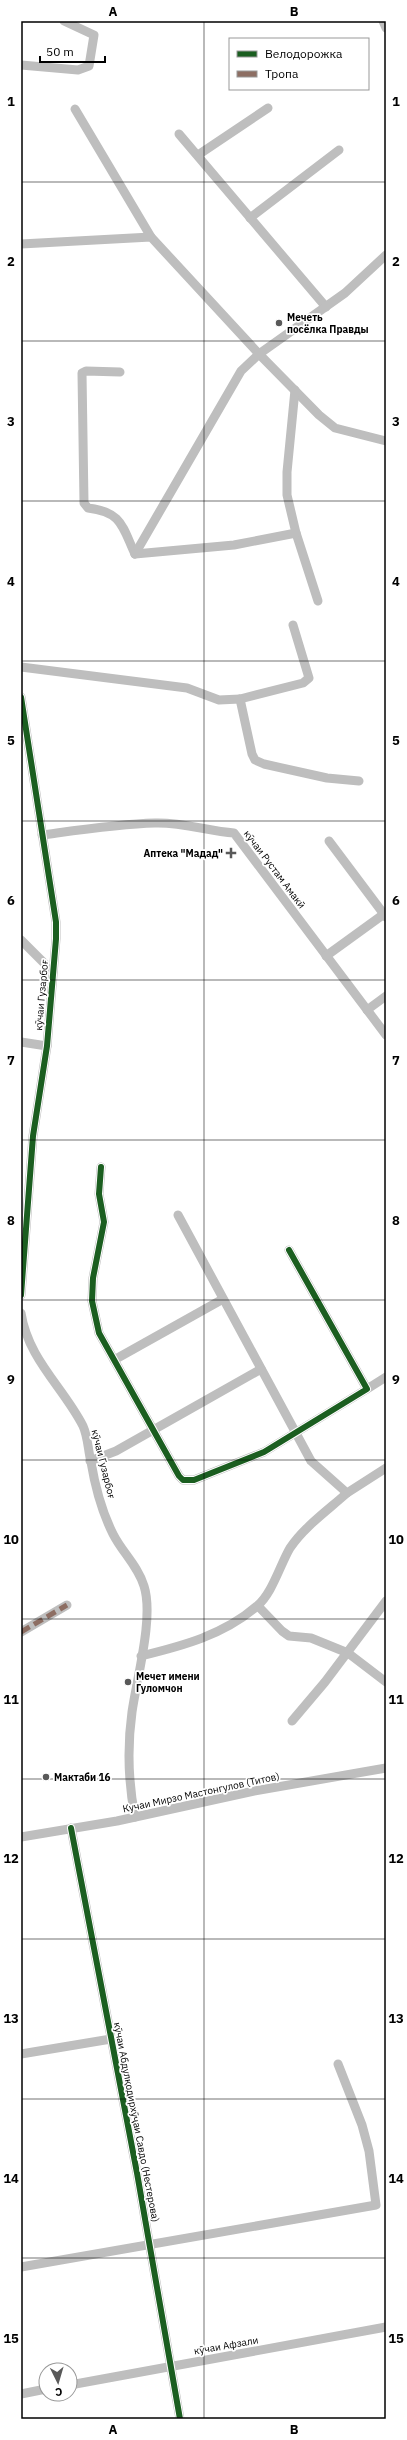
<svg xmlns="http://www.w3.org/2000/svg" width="407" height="2440" font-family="'IBM Plex Sans',sans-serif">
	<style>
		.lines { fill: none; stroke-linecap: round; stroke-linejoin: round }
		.minor { stroke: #bebebe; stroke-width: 9 }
		.quiet { stroke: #8d6e63; stroke-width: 5; stroke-dasharray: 10 5; stroke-linecap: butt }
		.cycleway-casing { stroke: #fff; stroke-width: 8 }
		.cycleway { stroke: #1b5e20; stroke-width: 6 }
		.grid { fill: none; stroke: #000; stroke-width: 1; stroke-opacity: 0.55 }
		.poi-dot { fill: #595959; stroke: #fff; stroke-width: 1.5 }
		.labels { text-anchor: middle; stroke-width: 3.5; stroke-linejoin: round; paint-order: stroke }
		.poi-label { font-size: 10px; font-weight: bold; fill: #000; stroke: #fff; text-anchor: start }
		.street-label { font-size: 10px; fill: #000; stroke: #fff }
		.neatline { fill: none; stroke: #000; stroke-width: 1.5 }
		.grid-label { font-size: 13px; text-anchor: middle; font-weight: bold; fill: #000 }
	</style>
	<rect width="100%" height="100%" fill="#fff"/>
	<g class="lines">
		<g class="minor">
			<path d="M383,21L386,28"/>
			<path d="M21,65L78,70L89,66L94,35L64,21"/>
			<path d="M75,109L151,237"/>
			<path d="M179,134L326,307"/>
			<path d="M198,155L268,108"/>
			<path d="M250,218L339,150"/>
			<path d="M21,244L151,237L259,354L319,415L335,428L386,441"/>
			<path d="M120,372L86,371L82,373L84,503L88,508C122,512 122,526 135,554"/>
			<path d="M296,533L318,601"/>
			<path d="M135,554L241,371L259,354L345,293L386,255"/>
			<path d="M135,554L234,545L296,533L287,495V472L295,390"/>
			<path d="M21,667L187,688L219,700L240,699L303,683L309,678L293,625"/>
			<path d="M21,697L56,922V939L47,1046L33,1136L21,1295"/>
			<path d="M240,699L252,754L255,760L264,764L327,778L359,781"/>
			<path d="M42,835C79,830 118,824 155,823C182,822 208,831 234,833L386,1035"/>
			<path d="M329,841L386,917"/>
			<path d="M21,940L53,972"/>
			<path d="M326,956L384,914"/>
			<path d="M367,1010L386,996"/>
			<path d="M21,1042L47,1046"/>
			<path d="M101,1167L99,1194L104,1222L93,1278L92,1301L99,1333L179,1476L183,1480H194L264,1452L367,1389L289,1250"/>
			<path d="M178,1215L311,1461L347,1493L386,1468"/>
			<path d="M21,1313C28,1359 63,1387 83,1426C88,1437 88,1450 91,1462C95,1486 102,1512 113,1534C122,1552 138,1566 144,1586C154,1617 137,1677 132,1712C127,1748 128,1781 135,1817"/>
			<path d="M114,1360L223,1299"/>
			<path d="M367,1389L386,1377"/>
			<path d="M90,1461L116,1451L261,1369"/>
			<path d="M258,1606L282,1631L289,1636L311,1638L348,1653L386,1682"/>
			<path d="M21,1632L67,1605"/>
			<path d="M141,1656C182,1646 224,1635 257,1606C272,1594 280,1565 290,1548C304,1527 328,1510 347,1493"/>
			<path d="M292,1721L325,1682L386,1601"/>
			<path d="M71,1828L137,2173L180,2419"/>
			<path d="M21,1837L117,1821L254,1791L386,1768"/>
			<path d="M21,2054L111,2039"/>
			<path d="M21,2267L376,2205L369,2151L362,2125L338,2064"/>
			<path d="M70,2385L386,2327"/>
			<path d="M21,2394L46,2389"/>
		</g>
		<path class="quiet" d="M21,1632L67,1605"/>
		<defs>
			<g id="cycleway">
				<path d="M21,697L56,922V939L47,1046L33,1136L21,1295"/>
				<path d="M101,1167L99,1194L104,1222L93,1278L92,1301L99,1333L179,1476L183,1480H194L264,1452L367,1389L289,1250"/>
				<path d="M71,1828L137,2173L180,2419"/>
			</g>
		</defs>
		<use href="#cycleway" class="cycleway-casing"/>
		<use href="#cycleway" class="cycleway"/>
	</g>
	<path class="grid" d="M204,21V2419M21,182H386M21,341H386M21,501H386M21,661H386M21,821H386M21,980H386M21,1140H386M21,1300H386M21,1460H386M21,1619H386M21,1779H386M21,1939H386M21,2099H386M21,2258H386"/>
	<g class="poi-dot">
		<circle cx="279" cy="323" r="4"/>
		<path d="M229 847h4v4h4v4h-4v4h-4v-4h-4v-4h4z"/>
		<circle cx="128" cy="1682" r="4"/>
		<circle cx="46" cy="1777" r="4"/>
	</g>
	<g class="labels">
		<g class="poi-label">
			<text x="287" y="321">Мечеть<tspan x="287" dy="12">посёлка Правды</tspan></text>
			<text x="223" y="857" text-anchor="end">Аптека "Мадад"</text>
			<text x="136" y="1680">Мечет имени<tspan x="136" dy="12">Гуломчон</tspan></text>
			<text x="54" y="1781">Мактаби 16</text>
		</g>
		<g class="street-label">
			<text transform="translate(275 869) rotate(53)" y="4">кӯчаи Рустам Амакӣ</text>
			<text transform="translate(41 995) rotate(-85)" y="4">кӯчаи Гузарбоғ</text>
			<text transform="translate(104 1464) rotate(76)" y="4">кӯчаи Гузарбоғ</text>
			<text transform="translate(201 1792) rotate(-12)" y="4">Кучаи Мирзо Мастонгулов (Титов)</text>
			<text transform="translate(137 2122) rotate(79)" y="4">кӯчаи Абдулқодирхӯҷаи Савдо (Нестерова)</text>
			<text transform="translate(226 2345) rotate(-10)" y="4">кӯчаи Афзали</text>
		</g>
	</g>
	<rect width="407" height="2440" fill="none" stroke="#ffffff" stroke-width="44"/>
	<rect x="229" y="38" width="140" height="52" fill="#ffffff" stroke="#999999"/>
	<rect x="237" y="51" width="20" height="6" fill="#1b5e20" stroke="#999999"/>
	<text x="265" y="58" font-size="12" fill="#000000">Велодорожка</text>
	<rect x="237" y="71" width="20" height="6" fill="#8d6e63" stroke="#999999"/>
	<text x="265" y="78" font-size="12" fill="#000000">Тропа</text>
	<g transform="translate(58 2382) rotate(175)"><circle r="19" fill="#ffffff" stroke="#999999"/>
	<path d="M0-3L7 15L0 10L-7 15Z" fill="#595959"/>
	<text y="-6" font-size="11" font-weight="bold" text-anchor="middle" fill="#000000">С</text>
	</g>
	<path d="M40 56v6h65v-6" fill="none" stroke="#000000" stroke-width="2"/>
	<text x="46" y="56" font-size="12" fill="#000000" stroke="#ffffff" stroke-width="3" paint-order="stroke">50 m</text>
	<rect x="22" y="22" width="363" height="2396" class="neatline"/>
	<g class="grid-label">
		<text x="113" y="16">A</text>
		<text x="294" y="16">B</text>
		<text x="11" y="106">1</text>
		<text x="396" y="106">1</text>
		<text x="11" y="266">2</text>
		<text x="396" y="266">2</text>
		<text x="11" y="426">3</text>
		<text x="396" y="426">3</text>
		<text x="11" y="586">4</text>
		<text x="396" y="586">4</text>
		<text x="11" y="745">5</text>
		<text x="396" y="745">5</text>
		<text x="11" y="905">6</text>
		<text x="396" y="905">6</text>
		<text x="11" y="1065">7</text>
		<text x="396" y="1065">7</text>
		<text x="11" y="1225">8</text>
		<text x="396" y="1225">8</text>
		<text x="11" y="1384">9</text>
		<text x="396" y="1384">9</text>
		<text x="11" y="1544">10</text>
		<text x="396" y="1544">10</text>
		<text x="11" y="1704">11</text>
		<text x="396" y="1704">11</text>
		<text x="11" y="1863">12</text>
		<text x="396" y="1863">12</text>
		<text x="11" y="2023">13</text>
		<text x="396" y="2023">13</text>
		<text x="11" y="2183">14</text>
		<text x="396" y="2183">14</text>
		<text x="11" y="2343">15</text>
		<text x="396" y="2343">15</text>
		<text x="113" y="2434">A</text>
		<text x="294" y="2434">B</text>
	</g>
</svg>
